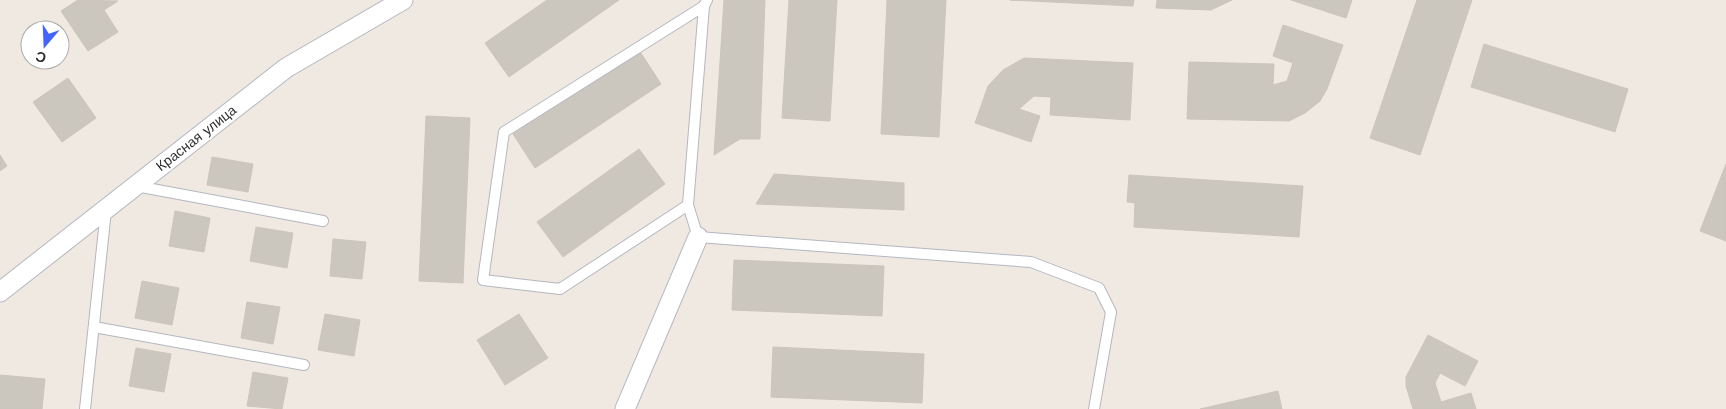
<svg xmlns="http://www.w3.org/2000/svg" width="1726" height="409" font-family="'Work Sans',sans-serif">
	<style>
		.building { fill: #cbc7bf; stroke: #cbc5ba }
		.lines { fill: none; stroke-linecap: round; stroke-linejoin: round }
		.service-casing { stroke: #b4b7c1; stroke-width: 12 }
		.minor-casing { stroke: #b4b7c1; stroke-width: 21 }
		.service { stroke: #fff; stroke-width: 10 }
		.minor { stroke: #fff; stroke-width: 19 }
		.labels { text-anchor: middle; stroke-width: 4.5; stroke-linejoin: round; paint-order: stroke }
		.street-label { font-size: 14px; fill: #2e2e2e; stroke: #fff }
	</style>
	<rect width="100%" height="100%" fill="#efe9e1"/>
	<g class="building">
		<path d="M78,0L118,1L104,10L118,32L88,51L61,11Z"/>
		<path d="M547,0H619L509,77L485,43Z"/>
		<path d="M724,0H765L760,139H740L714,155Z"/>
		<path d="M789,0H837L830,121L782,118Z"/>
		<path d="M887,0H946L939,137L881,134Z"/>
		<path d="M1010,0H1134L1133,6Z"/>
		<path d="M1157,0H1232L1211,10L1156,8Z"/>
		<path d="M1291,0H1352L1346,18Z"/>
		<path d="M1417,0H1472L1420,155L1370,138Z"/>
		<path d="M1283,25L1343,45L1327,89L1320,101L1305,113L1289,121L1187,119L1189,62L1274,64L1273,85L1287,81L1293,63L1273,56Z"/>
		<path d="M1484,44L1628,89L1615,132L1471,87Z"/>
		<path d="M639,50L661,84L535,168L513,134Z"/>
		<path d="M1024,58L1133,63L1130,120L1050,115L1051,97L1034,96L1019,109L1040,116L1031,142L975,123L988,86L1003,70Z"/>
		<path d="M68,78L96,118L62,142L33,102Z"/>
		<path d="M426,116L470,118L463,283L419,281Z"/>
		<path d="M639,149L665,184L563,257L537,222Z"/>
		<path d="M0,155L7,166L0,171Z"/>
		<path d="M212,157L253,164L248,192L207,185Z"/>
		<path d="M1726,164V241L1700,231Z"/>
		<path d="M774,174L904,183V210L756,204Z"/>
		<path d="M1129,175L1303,186L1299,237L1134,227L1135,203L1127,202Z"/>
		<path d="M175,211L210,218L204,252L169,246Z"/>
		<path d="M256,227L293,233L287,268L250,261Z"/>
		<path d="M333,239L366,242L362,279L330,276Z"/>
		<path d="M734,260L884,266L882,316L732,310Z"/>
		<path d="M142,281L179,288L172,325L135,318Z"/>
		<path d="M247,302L280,307L273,344L241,338Z"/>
		<path d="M325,314L360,320L354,356L318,350Z"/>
		<path d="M519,314L548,358L505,385L477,340Z"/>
		<path d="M1428,335L1478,361L1465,386L1440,373L1435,383L1441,402L1471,393L1476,409H1413L1406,386V377Z"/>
		<path d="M773,347L924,354L922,403L771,397Z"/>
		<path d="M136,348L171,354L164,392L129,386Z"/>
		<path d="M253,372L288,378L282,409L247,406Z"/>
		<path d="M0,375L45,379L42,409H0Z"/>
		<path d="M1278,391L1282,409H1200Z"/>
	</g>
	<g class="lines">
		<defs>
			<g id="service">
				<path d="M707,0L704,6L688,205L698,237L1031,262L1099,288L1111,312L1094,409"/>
				<path d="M136,186L323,221"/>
				<path d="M688,205L560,289L483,280L504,132L704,6"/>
				<path d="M94,327L304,365"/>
				<path d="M85,409L106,210"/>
			</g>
			<g id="minor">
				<path d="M0,292L286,68L403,0"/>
				<path d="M625,409L698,237"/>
			</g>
		</defs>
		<use href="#service" class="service-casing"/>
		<use href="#minor" class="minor-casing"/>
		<use href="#service" class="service"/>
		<use href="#minor" class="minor"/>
	</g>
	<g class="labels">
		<g class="street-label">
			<text transform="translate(196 138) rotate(-38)" y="5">Красная улица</text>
		</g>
	</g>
	<g transform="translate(45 45) rotate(199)"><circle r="24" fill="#ffffff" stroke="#ababab"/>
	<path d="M0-4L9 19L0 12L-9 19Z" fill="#4264fb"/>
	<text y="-8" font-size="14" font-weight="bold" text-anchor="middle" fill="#2e2e2e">С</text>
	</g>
</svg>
